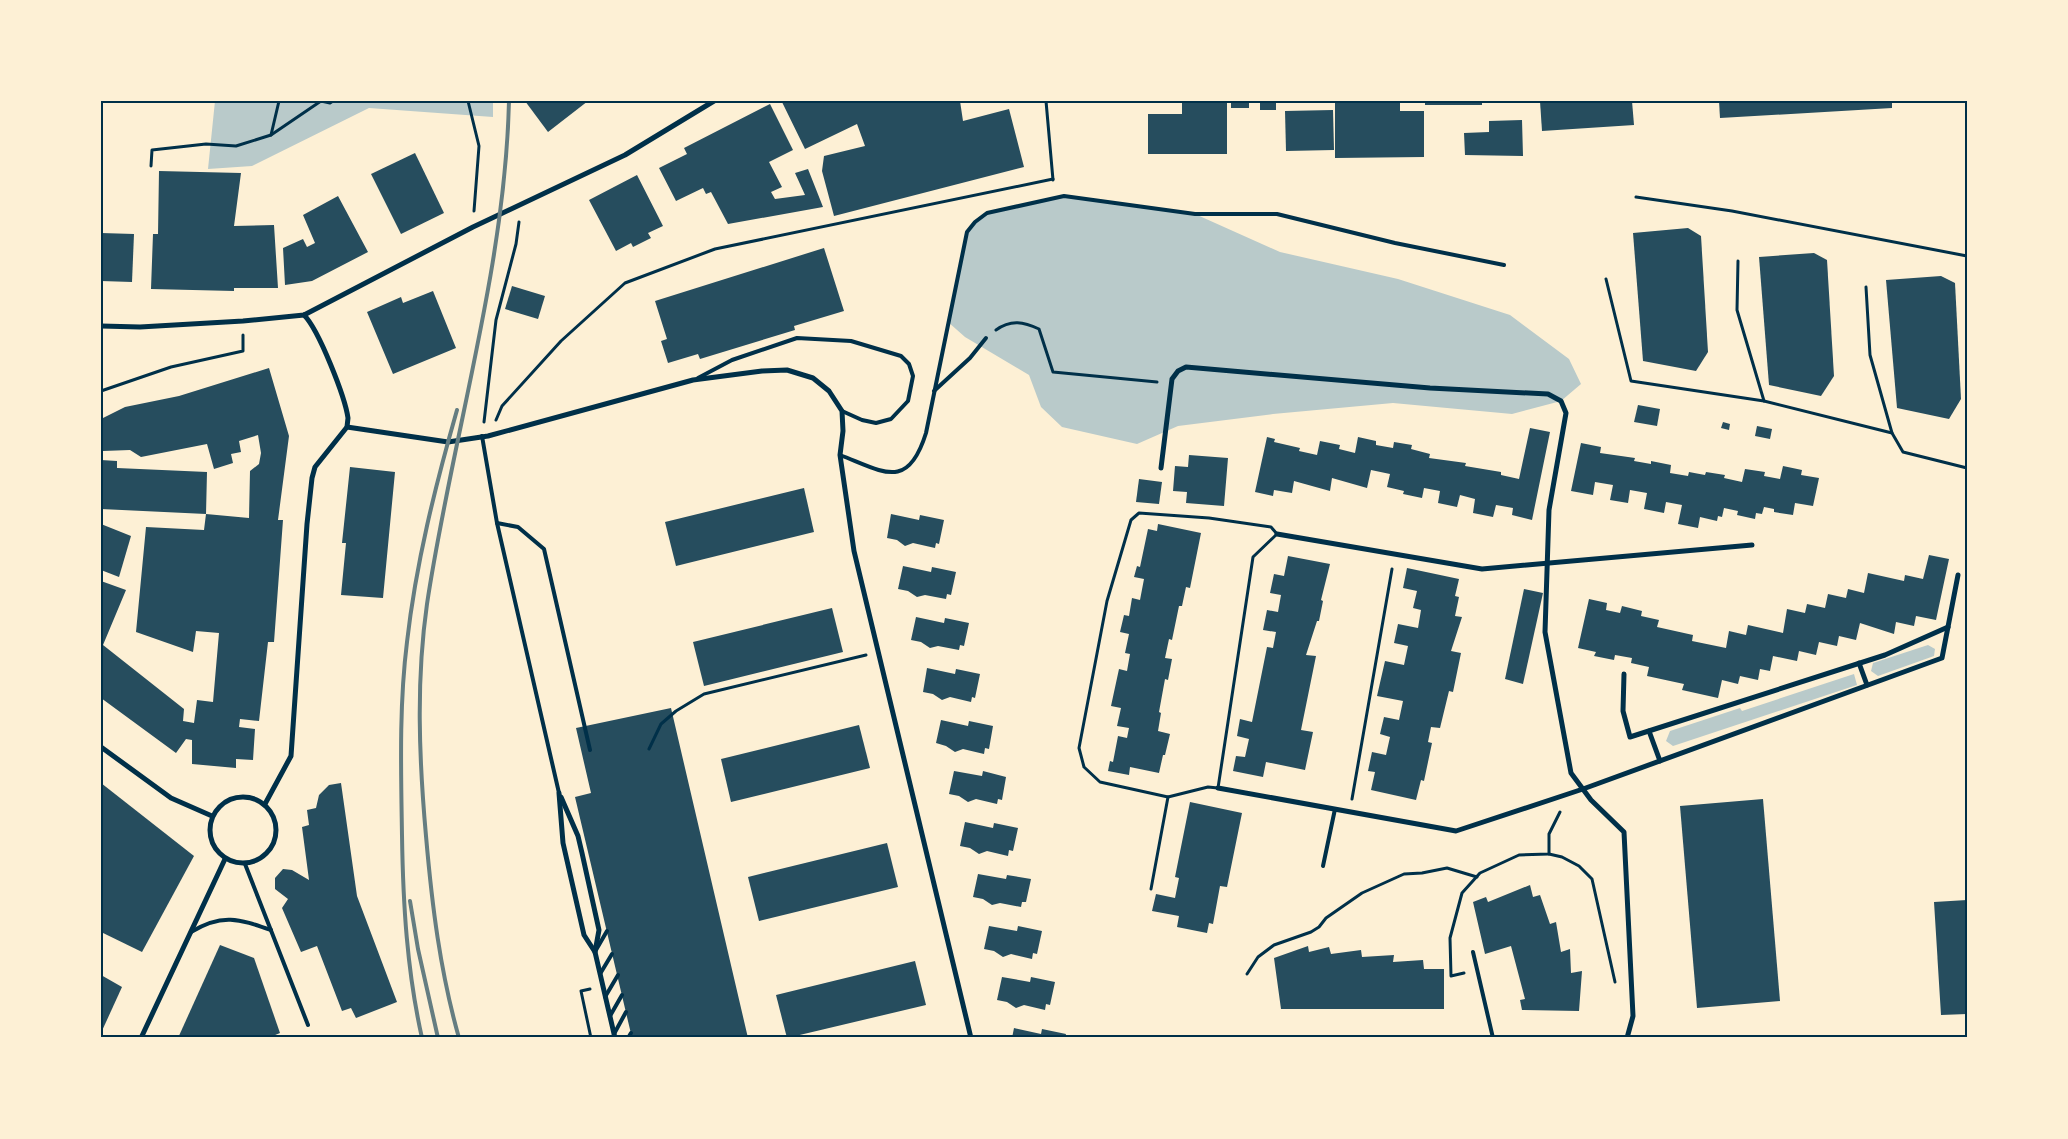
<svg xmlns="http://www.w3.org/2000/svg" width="2068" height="1139" font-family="'Archivo Narrow',sans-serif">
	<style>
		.green { fill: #b9caca }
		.building { fill: #264d5e }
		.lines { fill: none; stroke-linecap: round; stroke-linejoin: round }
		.path { stroke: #003049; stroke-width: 3 }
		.service { stroke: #003049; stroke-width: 4 }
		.minor { stroke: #003049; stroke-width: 5 }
		.rail { stroke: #657d81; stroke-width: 4 }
		.neatline { fill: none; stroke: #003049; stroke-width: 2 }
	</style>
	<rect width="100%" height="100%" fill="#fdf0d5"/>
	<g class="green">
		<path d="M215,101H493V117L369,108L252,166L208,169Z"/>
		<path d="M1064,196L1195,214L1280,252L1398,279L1510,315L1569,359L1581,384L1561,401L1512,414L1393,403L1273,414L1178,426L1137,444L1062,427L1041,407L1029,375L965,337L948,322L967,232L975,222L987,213Z"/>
		<path d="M1928,645L1935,649L1934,656L1878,676L1871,671L1873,663Z"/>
		<path d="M1854,674L1857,685L1673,746L1666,741L1670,731L1740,708L1742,711Z"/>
	</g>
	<g class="building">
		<path d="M525,101H588L548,132Z"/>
		<path d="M960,101L963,121L1009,109L1024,167L834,216L822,171L824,156L865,146L857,124L805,149L782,102Z"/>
		<rect x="1231" y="101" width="18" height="7"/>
		<rect x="1260" y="101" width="16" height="9"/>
		<path d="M1335,101H1400V111H1424V157L1335,158Z"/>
		<rect x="1425" y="101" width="57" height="4"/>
		<path d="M1540,101H1632L1634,125L1542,131Z"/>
		<path d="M1719,101H1892V108L1720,118Z"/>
		<path d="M1182,103H1227V154H1148V114H1182Z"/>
		<path d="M770,104L793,150L769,162L782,187L771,192L775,199L805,195L795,173L808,169L823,207L728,224L711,192L706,194L703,188L676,201L659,168L687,154L684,148Z"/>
		<path d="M1333,110L1334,150L1286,151L1285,111Z"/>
		<path d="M1522,120L1523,156L1465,155L1464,133L1489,132V121Z"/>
		<path d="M415,153L444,213L401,234L371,174Z"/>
		<path d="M159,171L241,173L234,226L274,225L278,288H234V291L151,289L153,234H158Z"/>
		<path d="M637,175L663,226L648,233L651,238L633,247L631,243L616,251L589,200Z"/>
		<path d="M338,196L368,252L312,281L285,285L283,248L303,239L307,247L315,243L303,215Z"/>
		<path d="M1688,228L1701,236L1708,352L1696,371L1643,361L1633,233Z"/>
		<path d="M101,233L134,234L132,282L101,281Z"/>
		<path d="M824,248L844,311L794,326L795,330L700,359L698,354L668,363L661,341L667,339L655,301Z"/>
		<path d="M1814,253L1827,260L1834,376L1821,396L1769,385L1759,257Z"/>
		<path d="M1941,276L1955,283L1961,399L1949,419L1897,408L1886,280Z"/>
		<path d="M512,286L545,296L538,319L505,309Z"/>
		<path d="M433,291L456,348L393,374L367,312L401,297L403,303Z"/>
		<path d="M269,368L289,436L278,520H283L274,642H268L259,721L240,719L239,727L255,729L253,760L236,759V768L192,764V740L186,739L176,753L101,698V581L126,590L103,645L184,709L183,721L194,723L197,700L213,702L219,633L196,631L193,652L136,632L146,527L204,530L206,514L249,518L250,471L259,464L261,453L258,435L239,441L241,452L231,454L233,463L214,469L207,444L141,457L130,450L103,451L101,456V419L125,407L179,396Z"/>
		<path d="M1638,405L1660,409L1657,426L1634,422Z"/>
		<path d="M1723,422L1730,424L1729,430L1721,428Z"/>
		<path d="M1757,426L1772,429L1770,439L1755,436Z"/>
		<path d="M1530,428L1550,432L1532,520L1512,515L1513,508L1496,505L1493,517L1473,513L1475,499L1460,495L1457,507L1438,503L1440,491L1424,488L1422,498L1403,494L1404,491L1387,487L1390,474L1371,470L1367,488L1332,478L1330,491L1294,481L1292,493L1274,490L1273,496L1255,492L1267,437L1275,439L1274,442L1300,448L1299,451L1317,455L1320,441L1340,445L1339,449L1355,453L1358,437L1376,441V445L1393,448L1394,442L1412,445L1411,449L1430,454L1429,458L1466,463L1465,466L1501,472V475L1519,479Z"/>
		<path d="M1581,443L1601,447L1600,453L1635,458L1634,461L1651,464V461L1671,465L1670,473L1688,476L1689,472L1705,475L1706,472L1725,475L1724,478L1742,482L1745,469L1765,472L1764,476L1780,479L1783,466L1802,470L1801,475L1819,478L1813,506L1795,503L1793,515L1774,512V509L1764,507L1762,514L1756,513L1755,519L1737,515L1738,511L1724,508L1722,517L1718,516L1717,521L1700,517L1698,528L1678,524L1682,505L1666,502L1664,513L1644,509L1647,493L1630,490L1628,503L1610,500L1613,485L1595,482L1593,495L1571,491Z"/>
		<path d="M1189,455L1228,458L1224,506L1186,503L1187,492L1173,491L1175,466L1188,467Z"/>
		<path d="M101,460L117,461V468L207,472L206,514L101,509Z"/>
		<path d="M350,467L395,472L383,598L341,595L346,543H342Z"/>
		<path d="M1139,479L1162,482L1159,504L1136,502Z"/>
		<path d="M804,488L814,532L676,566L665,522Z"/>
		<path d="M891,514L919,520L920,515L944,520L939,544L936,543L935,548L913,543L905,546L897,540L887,538Z"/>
		<path d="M101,524L131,536L119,577L101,570Z"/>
		<path d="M1158,524L1201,533L1190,588L1186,587L1182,606H1179L1172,640L1169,639L1165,658L1172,659L1168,680L1165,679L1159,712L1161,713L1158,731L1170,734L1165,755H1163L1159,773L1130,767L1129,775L1108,771L1110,761L1113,762L1118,736L1127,738L1129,728L1117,726L1121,708L1111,706L1119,669L1127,671L1130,654L1125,653L1129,634L1120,632L1124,615L1129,616L1132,598L1140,600L1144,579L1134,577L1137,566L1140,567L1148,529L1157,531Z"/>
		<path d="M1929,555L1949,559L1936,620L1916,616L1914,626L1896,622L1894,634L1860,623L1856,640L1839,636L1837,646L1819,642L1816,655L1799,651L1797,661L1773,656L1770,671L1760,669L1758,680L1740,676L1738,684L1722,680L1718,698L1682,690L1684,684L1647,676L1649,667L1631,663L1632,658L1615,655L1614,660L1594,656L1596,652L1578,648L1589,599L1607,603L1606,610L1620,613L1622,606L1642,611L1641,616L1659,620L1657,627L1693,635L1692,641L1726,648L1729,631L1746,635L1748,625L1783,633L1787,609L1805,613L1807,604L1825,608L1828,594L1846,598L1848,589L1864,593L1868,573L1904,581L1905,575L1923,579Z"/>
		<path d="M1288,556L1330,564L1321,600L1323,601L1319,621H1317L1306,655L1316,656L1301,730L1313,732L1305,770L1266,762L1263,777L1233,771L1236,756L1245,757L1249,739L1237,736L1240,719L1252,722L1267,647L1273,648L1276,632L1263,630L1267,610L1278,612L1281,595L1270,593L1274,574L1284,576Z"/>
		<path d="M903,566L931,572L932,567L956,572L951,595L947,594L946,599L925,595L917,597L908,591L898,589Z"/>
		<path d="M1407,568L1459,579L1455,596L1459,597L1455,616L1462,617L1451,651L1461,653L1453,692L1449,691L1440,728L1431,727L1428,742L1432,743L1424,781L1421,780L1416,800L1371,790L1375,772L1368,771L1372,752L1386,755L1390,737L1380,734L1384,717L1399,720L1403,701L1377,696L1385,661L1404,665L1408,646L1394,643L1398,624L1418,628L1421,610L1413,608L1417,591L1403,588Z"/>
		<path d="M1524,589L1543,593L1523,684L1505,679Z"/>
		<path d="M832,608L843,652L704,686L693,642Z"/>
		<path d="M916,617L944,623L945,618L969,623L964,646L960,645L959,650L938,646L930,648L921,642L911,640Z"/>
		<path d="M927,668L955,674L956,669L980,674L975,698L972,697L971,702L950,697L942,700L933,694L923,692Z"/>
		<path d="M671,708L748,1038H632L575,797L591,793L576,728Z"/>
		<path d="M941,720L968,726L969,721L993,726L989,749L985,748L984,754L963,749L955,752L946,746L936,743Z"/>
		<path d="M859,725L870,768L731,802L721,759Z"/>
		<path d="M954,771L982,776L983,771L1006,777L1002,800L998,799L997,804L976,799L968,802L959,796L949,794Z"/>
		<path d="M101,783L194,856L142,952L101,932Z"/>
		<path d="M341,783L357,896L397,1002L356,1018L351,1008L342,1011L317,946L301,952L282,908L288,899L275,889V878L283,869L292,870L309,880L302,827L309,825L307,810L316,808L319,795L329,785Z"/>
		<path d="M1763,799L1780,1001L1697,1008L1680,806Z"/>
		<path d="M1190,802L1242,813L1227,887L1220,886L1213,924L1209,923L1207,933L1177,927L1179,916L1152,911L1156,894L1175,898L1179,878L1175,877Z"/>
		<path d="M965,822L993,828L994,823L1018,828L1013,851L1009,850L1008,856L987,851L979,854L970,848L960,846Z"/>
		<path d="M887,843L898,887L759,921L748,877Z"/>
		<path d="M978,874L1006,879L1007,875L1031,879L1026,902H1022L1021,907L1000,903L992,905L983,899L973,897Z"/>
		<path d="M1530,885L1533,897L1540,895L1550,924L1556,922L1561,952L1570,949L1571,973L1582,971L1579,1011L1522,1010L1520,1000L1525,999L1511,946L1485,954L1473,902L1486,897L1488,902Z"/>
		<path d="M1967,900V1014L1941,1015L1934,902Z"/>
		<path d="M989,926L1017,931L1018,926L1042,931L1037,954L1033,953L1032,959L1011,954L1003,957L994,951L984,949Z"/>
		<path d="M220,945L254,958L280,1033L268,1038H178Z"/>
		<path d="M1308,946L1309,952L1329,947L1331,954L1361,950L1362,957L1394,955L1393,962L1423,960L1424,969H1444V1009H1281L1274,958Z"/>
		<path d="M915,961L926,1005L787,1038L776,995Z"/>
		<path d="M101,975L122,987L101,1033Z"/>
		<path d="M1002,977L1030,982L1031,977L1055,982L1050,1005L1046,1004L1045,1010L1024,1005L1016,1008L1007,1002L997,1000Z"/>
		<path d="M1014,1028L1041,1034L1042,1029L1066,1034L1065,1038H1012Z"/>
	</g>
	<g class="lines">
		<g class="path">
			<path d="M468,101L479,146L474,211"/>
			<path d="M1046,101L1053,180"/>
			<path d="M271,135L279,101"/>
			<path d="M151,166L152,150L206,144L236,146L271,135L321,101L330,103L333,101"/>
			<path d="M1636,197L1732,211L1967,256"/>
			<path d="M1738,261L1737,310L1764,401"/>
			<path d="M1606,279L1631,381L1764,401L1892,433L1903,452L1967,468"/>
			<path d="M1866,287L1870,355L1892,433"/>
			<path d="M996,330C1011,319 1024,322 1039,329L1053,372L1157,382"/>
			<path d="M101,391L171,367L243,351V335"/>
			<path d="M496,420L502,406L561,341L625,283L715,249L1053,179"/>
			<path d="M484,422L496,320L516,244L519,222"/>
			<path d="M1139,513L1209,518L1271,527L1277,534L1253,557L1218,788L1208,787L1168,797L1100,782L1084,767L1079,748L1107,601L1131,520Z"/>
			<path d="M649,749L661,724L676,711L704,694L866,655"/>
			<path d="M1352,799L1392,569"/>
			<path d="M1549,854L1562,857L1579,866L1592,879L1615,982"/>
			<path d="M1151,889L1168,797"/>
			<path d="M1464,973L1451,976L1450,938L1462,893L1480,873L1519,855L1549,854V834L1560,812"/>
			<path d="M1247,974L1258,957L1274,945L1311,932L1319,927L1326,918L1362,893L1404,874L1422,873L1447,868L1477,877"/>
			<path d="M590,989L581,991L591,1038"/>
		</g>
		<g class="service">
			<path d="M698,378L732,360L797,338L851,341L901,356L909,364L913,376L908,401L891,419L876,423L862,420L842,411"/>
			<path d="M934,391L970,358L986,338"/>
			<path d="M482,436L497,523L559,793"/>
			<path d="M840,455C884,472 908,491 926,433L967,232L975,222L987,213L1064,196L1195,214H1277L1395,243L1504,265"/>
			<path d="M497,523L518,527L544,549L590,750"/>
			<path d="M245,864L308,1025"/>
			<path d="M1323,866L1335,809"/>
			<path d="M191,932C222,913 239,919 271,930"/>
			<path d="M596,950L607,931"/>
			<path d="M1473,952L1493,1038"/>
			<path d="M600,974L612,954"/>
			<path d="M605,997L618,975"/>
			<path d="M610,1016L622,995"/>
			<path d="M614,1034L626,1012"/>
			<path d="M628,1038L631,1033"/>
		</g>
		<g class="minor">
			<path d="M101,326L140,327L243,321L304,315L473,227L625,155L714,101"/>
			<path d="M347,427L448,442L488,436L693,380L762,371L787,370L813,378L829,391L842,411L843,431L840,455L854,551L971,1038"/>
			<path d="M1161,468L1172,379L1178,371L1186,367L1430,388L1548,394L1561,401L1566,413L1549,510L1545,632L1571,773L1591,800L1624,832L1633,1016L1627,1038"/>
			<path d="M1277,534L1482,569L1752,545"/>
			<path d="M1859,663L1867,685"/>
			<path d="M1624,674L1623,711L1630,737L1885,655L1948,627"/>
			<path d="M1649,731L1660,761"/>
			<path d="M101,747L171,798L212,816"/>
			<path d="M1218,788L1456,831L1583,789L1942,658L1958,575"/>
			<path d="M559,793L563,843L584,935L595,952L615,1038"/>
			<circle cx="243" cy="830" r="33"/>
			<path d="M561,797L578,836L582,853L599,930L595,952"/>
			<path d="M265,804L291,756L307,524L312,478L315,467L347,427L348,418C345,397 319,330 304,315"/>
			<path d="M141,1038L225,859"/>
		</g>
		<g class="rail">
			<path d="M410,901L418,949L438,1038"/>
			<path d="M422,1038C407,971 403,904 402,835C401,771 399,706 407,642C416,563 435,487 457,410"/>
			<path d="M459,1038C440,971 432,905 426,836C419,758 416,681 427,604C452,437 505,270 509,101"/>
		</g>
	</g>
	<rect width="2068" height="1139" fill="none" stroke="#fdf0d5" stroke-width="205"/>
	<rect x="102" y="102" width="1864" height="934" class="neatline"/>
</svg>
